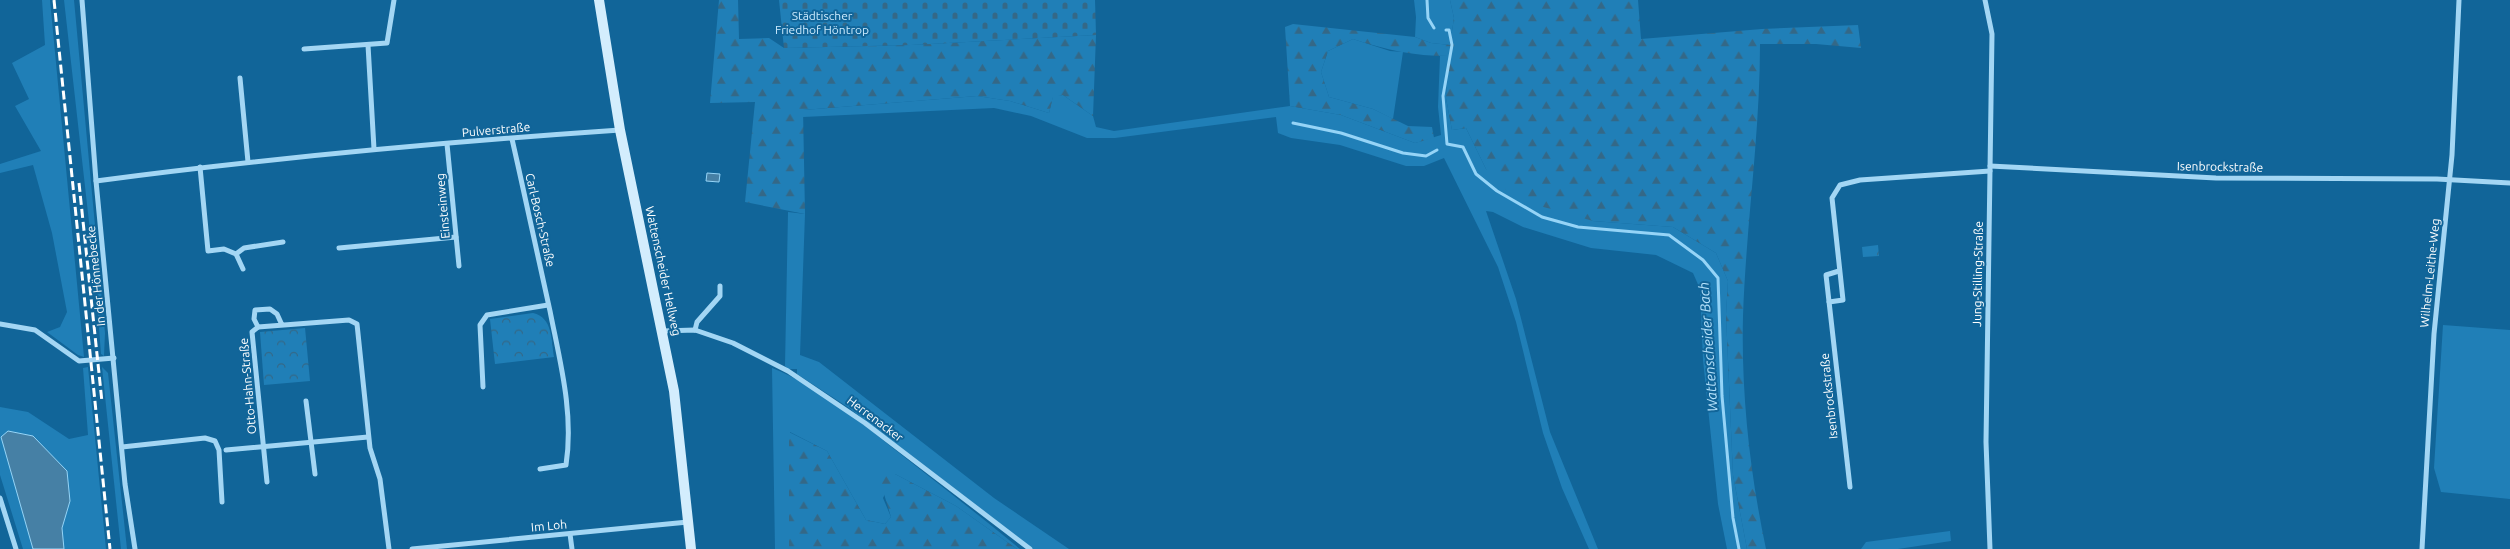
<svg xmlns="http://www.w3.org/2000/svg" width="2510" height="549" font-family="Ubuntu,sans-serif">
	<style>
		.grass { fill: #207fb7 }
		.forest { fill: url(#forest-firs) }
		.cemetery { fill: url(#cemetery-stones) }
		.park { fill: url(#park-crowns) }
		.water { fill: #4680a5; stroke: #95d4f7 }
		.lines { fill: none; stroke-linecap: round; stroke-linejoin: round }
		.stream { stroke: #95d4f7; stroke-width: 3 }
		.street { stroke: #a3d6f4; stroke-width: 5 }
		.secondary { stroke: #d3edfd; stroke-width: 10 }
		.rail { stroke: #fff; stroke-width: 3; stroke-dasharray: 9 4; stroke-linecap: butt }
		.labels { text-anchor: middle; stroke-width: 4; stroke-linejoin: round; paint-order: stroke }
		.park-label { font-size: 12px; fill: #ccebfe; stroke: #116599 }
		.street-label { font-size: 12px; fill: #fff; stroke: #116599 }
		.water-label { font-size: 14px; font-style: italic; fill: #b4e1fb; stroke: #116599 }
	</style>
	<defs>
		<pattern id="forest-firs" width="22" height="20" patternUnits="userSpaceOnUse" patternTransform="scale(1.25)"><rect width="22" height="20" fill="#207fb7"/><path d="M5 1l3.5 6h-7zM16 11l3.5 6h-7z" fill="#346887"/></pattern>
		<pattern id="cemetery-stones" width="16" height="16" patternUnits="userSpaceOnUse" patternTransform="scale(1.25)"><rect width="16" height="16" fill="#207fb7"/><path d="M2 7V4a2 2 0 0 1 4 0v3zM10 15v-3a2 2 0 0 1 4 0v3z" fill="#346887"/></pattern>
		<pattern id="park-crowns" width="20" height="18" patternUnits="userSpaceOnUse" patternTransform="scale(1.25)"><rect width="20" height="18" fill="#207fb7"/><path d="M2 6a3 3 0 1 1 6 0M12 15a3 3 0 1 1 6 0" fill="none" stroke="#346887"/></pattern>
	</defs>
	<rect width="100%" height="100%" fill="#116599"/>
	<g class="grass">
		<path d="M42,0H50L84,357L78,355L47,332L60,327L67,312L52,233L33,165L0,173V164L41,151L15,106L29,99L12,63L45,45Z"/>
		<path d="M64,0H74L105,333L104,356L101,354L95,275Z"/>
		<path d="M1414,0H1450L1454,18L1450,45L1431,43L1415,37L1416,17Z"/>
		<path d="M1353,39L1390,51L1403,52L1393,119L1373,109L1329,97L1321,72L1328,51Z"/>
		<path d="M1440,56H1449L1446,98L1452,130L1466,128L1486,169L1593,221L1673,227L1716,253L1728,281L1726,315L1733,475L1747,549H1727L1718,504L1703,360L1700,289L1693,273L1656,255L1591,248L1523,227L1493,212L1486,211L1516,299L1550,432L1598,549H1589L1562,488L1543,433L1516,322L1498,267L1444,158L1424,166H1406L1340,145L1291,138L1278,133L1276,117L1115,138H1087L1031,116L994,108L803,117V110L977,96L1010,101L1049,113L1053,96L1063,95L1093,116L1096,127L1114,131L1290,106L1341,115L1415,143L1441,135L1438,107Z"/>
		<path d="M788,212L805,214L800,355L819,362L994,498L1069,549H1033L849,408L797,374V369H788L785,366Z"/>
		<path d="M2443,325L2510,330V499L2441,492L2434,468Z"/>
		<path d="M88,367L106,549H23L0,475V407L28,412L69,439L88,435L83,368Z"/>
		<path d="M102,367L108,373L127,549H121Z"/>
		<path d="M772,368C818,386 859,421 898,452C939,484 980,516 1020,549H1017L956,506L895,474L883,498L891,517L885,524L866,520L827,451L790,432L789,549H775Z"/>
		<path d="M1950,531L1951,541L1898,549H1861L1866,542Z"/>
	</g>
	<g class="forest">
		<path d="M719,0H738L739,39L769,38L784,48L911,45L1096,35L1093,116L1063,95L1053,97L1049,113L1010,101L977,96L803,110L805,214L745,202L755,102L710,103Z"/>
		<path d="M1450,0H1638L1641,39L1762,29L1858,25L1861,48L1816,44H1760C1760,136 1746,225 1743,316C1741,393 1750,474 1766,549H1747L1733,475L1726,315L1728,281L1716,253L1673,227L1593,221L1515,199L1486,169L1466,128L1452,130L1446,98L1449,56C1413,56 1387,50 1353,39L1328,51L1321,72L1329,97L1373,109L1408,126L1432,127L1434,138L1415,143L1341,115L1290,106L1285,27L1293,24L1415,37L1431,43L1450,45L1454,18Z"/>
		<path d="M789,432L827,451L866,520L885,524L891,517L878,474H895L956,506L1017,549H789Z"/>
	</g>
	<path class="cemetery" d="M779,0H1095L1096,35L911,45L784,48Z"/>
	<g class="park">
		<path d="M1878,245L1879,256L1863,257L1862,247Z"/>
		<path d="M533,313C553,318 551,339 554,357L495,364L490,319Z"/>
		<path d="M305,328L310,381L264,385L260,332Z"/>
	</g>
	<g class="water">
		<path d="M707,173L720,174L719,182L706,181Z"/>
		<path d="M8,431L33,436L67,471L70,501L62,528L64,549H33L1,437Z"/>
	</g>
	<g class="lines">
		<g class="stream">
			<path d="M1427,0L1428,18L1434,28"/>
			<path d="M1446,30H1449L1452,45L1443,96L1447,144L1463,147L1476,174L1497,191L1542,217L1578,227L1669,235L1703,260L1718,278L1722,396L1733,518L1739,549"/>
			<path d="M1293,123L1341,133L1403,153L1426,156L1437,150"/>
		</g>
		<g class="street">
			<path d="M82,0L96,181L125,484L135,549"/>
			<path d="M1985,0L1992,34L1986,442L1990,549"/>
			<path d="M368,45L374,149"/>
			<path d="M304,49L387,43L394,0"/>
			<path d="M240,78L248,162"/>
			<path d="M512,139C525,196 537,253 550,311C560,362 574,413 566,465L540,469"/>
			<path d="M447,144L459,266"/>
			<path d="M1990,166L2216,178L2437,179L2510,183"/>
			<path d="M200,167L208,251L224,249L236,254L243,269"/>
			<path d="M96,181C270,158 445,142 620,130"/>
			<path d="M339,248L456,237"/>
			<path d="M236,254L244,248L283,242"/>
			<path d="M1839,271L1826,275L1850,487"/>
			<path d="M1829,302L1843,300L1832,198L1840,185L1860,180L1990,171"/>
			<path d="M0,324L35,330L79,361L114,358"/>
			<path d="M282,325L277,314L270,309L255,310L254,319L258,327L349,320L357,324L370,448L380,479L389,549"/>
			<path d="M258,327L252,332L267,482"/>
			<path d="M695,330L697,322L720,296V286"/>
			<path d="M663,331L695,330L733,343L788,371L865,423L1030,549"/>
			<path d="M483,387L480,325L487,315L548,305"/>
			<path d="M306,401L315,474"/>
			<path d="M122,447L205,438L215,441L219,450L222,502"/>
			<path d="M226,450L368,437"/>
			<path d="M0,498L16,549"/>
			<path d="M570,534L572,549"/>
			<path d="M412,549L688,522"/>
			<path d="M2422,549L2434,334L2452,155L2459,0"/>
		</g>
		<path class="secondary" d="M599,0L620,130L674,391L691,549"/>
		<g class="rail">
			<path d="M54,0L110,549"/>
			<path d="M79,183L102,402"/>
		</g>
	</g>
	<g class="labels">
		<g class="park-label">
			<text x="822" y="20">Städtischer<tspan x="822" dy="14">Friedhof Höntrop</tspan></text>
		</g>
		<g class="street-label">
			<text transform="translate(496 130) rotate(-5)" y="4">Pulverstraße</text>
			<text transform="translate(2220 167) rotate(1)" y="4">Isenbrockstraße</text>
			<text transform="translate(443 206) rotate(-95)" y="4">Einsteinweg</text>
			<text transform="translate(540 220) rotate(77)" y="4">Carl-Bosch-Straße</text>
			<text transform="translate(663 271) rotate(78)" y="4">Wattenscheider Hellweg</text>
			<text transform="translate(2430 273) rotate(-84)" y="4">Wilhelm-Leithe-Weg</text>
			<text transform="translate(1978 274) rotate(-89)" y="4">Jung-Stilling-Straße</text>
			<text transform="translate(96 276) rotate(-96)" y="4">In der Hönnebecke</text>
			<text transform="translate(248 386) rotate(-95)" y="4">Otto-Hahn-Straße</text>
			<text transform="translate(1829 396) rotate(-96)" y="4">Isenbrockstraße</text>
			<text transform="translate(875 419) rotate(37)" y="4">Herrenacker</text>
			<text transform="translate(549 526) rotate(-5)" y="4">Im Loh</text>
		</g>
		<g class="water-label">
			<text transform="translate(1708 347) rotate(-94)" y="5">Wattenscheider Bach</text>
		</g>
	</g>
</svg>
